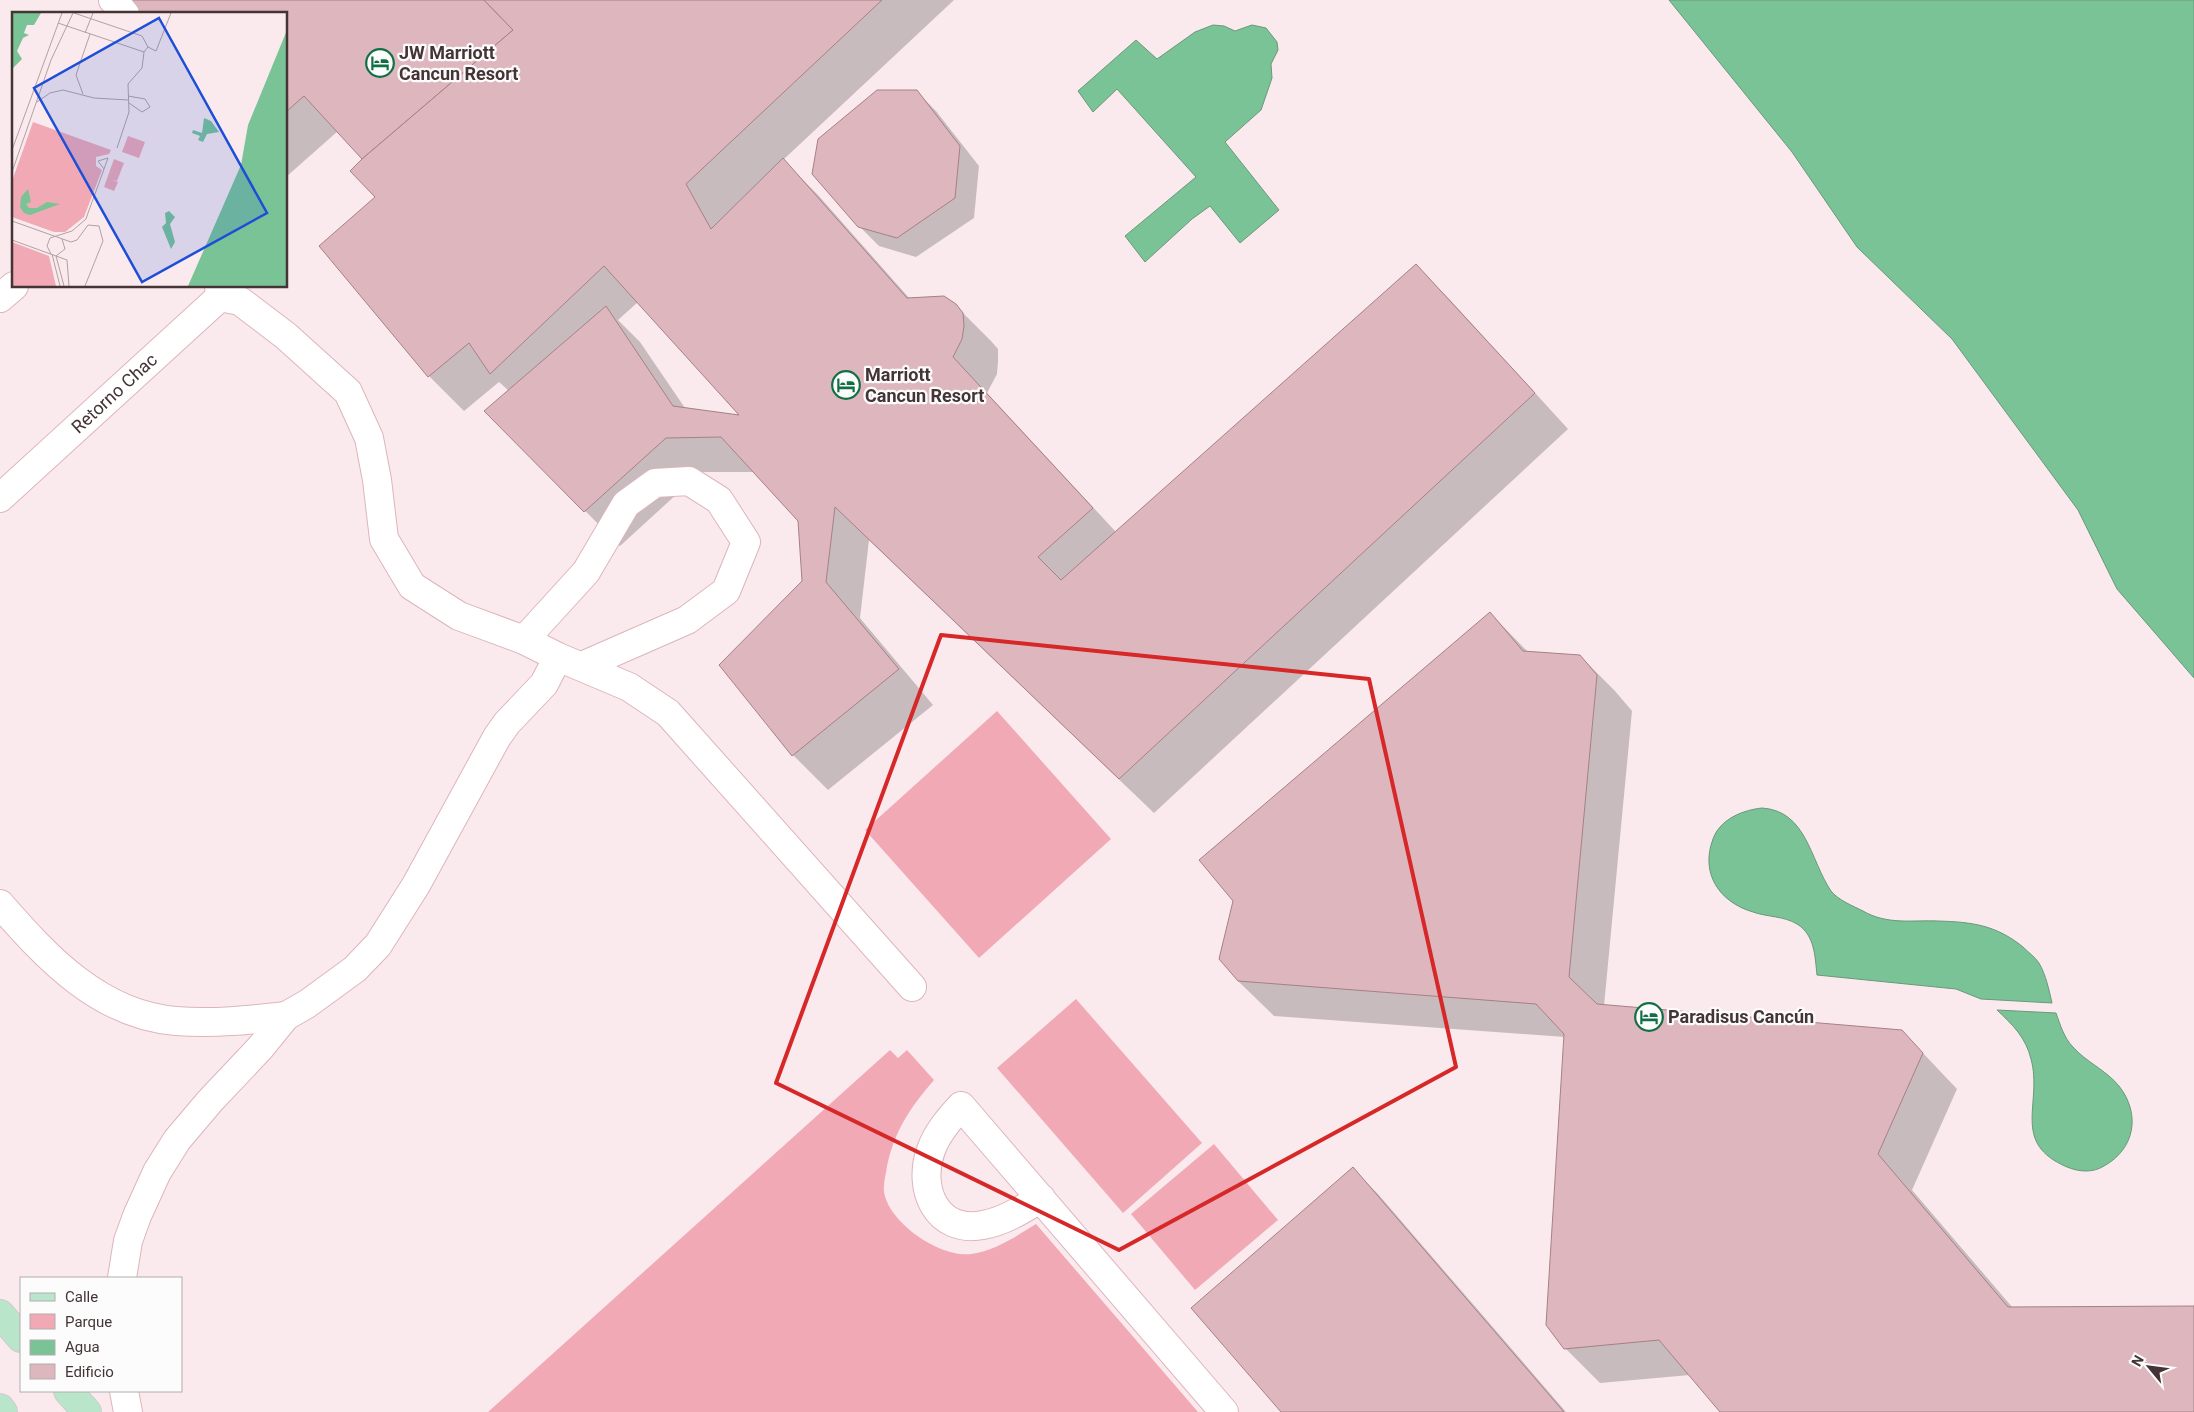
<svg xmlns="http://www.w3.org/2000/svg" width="2194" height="1412" font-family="Roboto,sans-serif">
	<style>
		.green { fill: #f1a9b6 }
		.water { fill: #7ac397; stroke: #6a987a }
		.shadow { fill: #0003; fill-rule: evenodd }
		.building { fill: #deb7be; stroke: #a58086 }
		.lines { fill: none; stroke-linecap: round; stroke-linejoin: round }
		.minor-casing { stroke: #dcb5bc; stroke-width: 30 }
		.major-casing { stroke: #cecacb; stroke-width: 30 }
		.minor { stroke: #fff; stroke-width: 28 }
		.major { stroke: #b9e6cb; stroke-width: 28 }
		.marked { fill: none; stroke: #d62828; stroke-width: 4; stroke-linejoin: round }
		.labels { text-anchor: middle; stroke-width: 4.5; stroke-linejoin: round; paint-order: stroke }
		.poi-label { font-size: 18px; font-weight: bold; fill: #443436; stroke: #fcfcfc; text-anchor: start }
		.street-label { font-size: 18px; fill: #443436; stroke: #fcfcfc }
		.inset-road { fill: none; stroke: #b2a1a4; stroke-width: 1 }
		.view { fill: #1d4ed8; fill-opacity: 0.15; stroke: #1d4ed8; stroke-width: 2.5 }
		.inset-edge { fill: none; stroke: #443436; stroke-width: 2.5 }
	</style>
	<rect width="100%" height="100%" fill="#fbeaed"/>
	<g class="green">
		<path d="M997,711L1111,839L979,958L865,830Z"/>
		<path d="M1076,999L1202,1143L1123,1213L997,1068Z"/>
		<path d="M890,1050L898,1058L907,1050L934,1080C910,1108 895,1130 887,1166C886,1174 883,1184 884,1192C889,1223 940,1258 971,1254C994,1251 1017,1236 1036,1224L1198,1412H488Z"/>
		<path d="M1214,1144L1278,1220L1195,1290L1131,1214Z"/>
	</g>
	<g class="water">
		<path d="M1669,0H2194V678L2117,589L2078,510L1952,339L1857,247L1792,152Z"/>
		<path d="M1213,25L1224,26L1235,31L1252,25L1266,28L1277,42L1278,50L1271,64L1272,78L1261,110L1225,142L1279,210L1240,243L1210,206L1192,219L1145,262L1125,236L1196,177L1117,89L1093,112L1078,91L1136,40L1157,59L1195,32Z"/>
		<path d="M1762,808C1807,811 1810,860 1831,891C1838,900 1853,906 1863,911C1887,925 1912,920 1938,921C1972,922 1996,925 2023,947C2028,952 2035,957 2039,963C2046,975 2049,990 2052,1003L1981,999L1956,989L1817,975C1815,957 1815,935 1797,924C1784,916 1767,917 1753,912C1719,902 1700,873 1713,839C1720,819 1743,810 1762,808Z"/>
		<path d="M1997,1010L2056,1013C2060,1024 2064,1038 2073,1047C2086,1062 2106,1070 2119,1086C2141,1114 2135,1149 2104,1166C2093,1173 2079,1172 2067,1167C2010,1143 2043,1103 2031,1059C2026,1038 2013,1025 1997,1010Z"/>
	</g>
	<g class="shadow">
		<path d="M122,0H954L783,160L818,195L910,299L955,305L991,341L998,349V362L997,374L987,393L1116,532L1416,266L1451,301L1568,429L1154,813L869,540L860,618L933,705L828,790L793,755L803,582L799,521L754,472H701L620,546L486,411L509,391L499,382L464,411L429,376L377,197L363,159L338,131L286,177V14ZM638,302L743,416L685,408L640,342L618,320Z"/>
		<path d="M916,91L936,111L979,166L974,218L916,257L879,246L859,226Z"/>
		<path d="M1490,613L1529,653L1580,656L1615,691L1632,711L1604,1006L1902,1031L1957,1089L1912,1190L2013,1308H2194V1412H1722L1690,1375L1600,1383L1565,1348V1037L1274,1016L1238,981Z"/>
		<path d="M1353,1169L1378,1194L1566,1412H1282Z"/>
	</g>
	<g class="building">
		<path d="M120,0H484L513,30L362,159L304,96L286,112V14H132Z"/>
		<path d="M484,0H882L686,184L711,229L783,158L907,298L944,296L956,304L963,313L964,326L962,339L953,357L1093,508L1038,557L1061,580L1416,264L1535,393L1119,779L835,507L826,582L899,669L792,756L719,665L802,581L798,521L721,437L666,438L584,512L484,411L606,306L673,406L739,415L604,266L490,374L469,343L428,377L319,246L375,197L350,171L362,159L513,30Z"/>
		<path d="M877,90H917L960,146L955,198L897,238L858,227L812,174L818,139Z"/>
		<path d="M1490,612L1523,651L1580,655L1597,675L1569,977L1597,1004L1902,1030L1923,1053L1878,1154L2008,1307L2194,1306V1412H1720L1659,1340L1564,1349L1546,1325L1564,1034L1536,1004L1238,981L1219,959L1233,901L1199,860Z"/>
		<path d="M1353,1167L1564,1412H1281L1191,1308Z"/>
	</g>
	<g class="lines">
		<defs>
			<g id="minor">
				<path d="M113,0L125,14"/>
				<path d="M220,297L240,301L286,336L348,392L369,438L377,480L384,539L412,586L459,616L524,640L558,657L629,687L668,713L912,987"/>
				<path d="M0,298L14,286"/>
				<path id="s1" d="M0,498L220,297L219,286"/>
				<path d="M524,640L586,572L626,504L655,483L689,481L719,500L746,542L726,591L687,620L582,666"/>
				<path d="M0,904C47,958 100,1015 176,1021C213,1024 250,1020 286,1016"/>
				<path d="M1041,1198C1023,1209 1005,1221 983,1225C936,1234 917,1188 931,1150C937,1133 949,1119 961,1106L1224,1412"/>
				<path d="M122,1278L128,1241L137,1216L157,1172L177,1140L210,1101L260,1048L286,1016L307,1004L355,969L378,945L416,885L497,737L507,723L544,684L558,657"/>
				<path d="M124,1391L128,1412"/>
			</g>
			<g id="major">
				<path d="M0,1314L21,1338"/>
				<path d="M68,1391L87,1412"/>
				<path d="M0,1408L3,1412"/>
			</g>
		</defs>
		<use href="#minor" class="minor-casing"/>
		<use href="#major" class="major-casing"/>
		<use href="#minor" class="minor"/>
		<use href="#major" class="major"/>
	</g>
	<path class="marked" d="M941,635L1369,679L1456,1067L1119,1250L776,1083Z"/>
	<defs>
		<symbol id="hotel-ring" viewBox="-11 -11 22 22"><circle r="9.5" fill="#fcfcfc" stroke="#116f44" stroke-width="1.5"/><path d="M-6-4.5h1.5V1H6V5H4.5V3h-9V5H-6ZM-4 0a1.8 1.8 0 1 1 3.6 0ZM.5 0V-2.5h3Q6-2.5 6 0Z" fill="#116f44"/></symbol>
	</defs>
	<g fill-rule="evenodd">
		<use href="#hotel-ring" x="364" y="47" width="32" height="32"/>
		<use href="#hotel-ring" x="830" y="369" width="32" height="32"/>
		<use href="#hotel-ring" x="1633" y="1001" width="32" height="32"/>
	</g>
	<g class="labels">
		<g class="poi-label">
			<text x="399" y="59">JW Marriott<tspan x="399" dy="21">Cancun Resort</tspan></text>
			<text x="865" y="381">Marriott<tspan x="865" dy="21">Cancun Resort</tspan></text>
			<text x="1668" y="1023">Paradisus Cancún</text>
		</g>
		<g class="street-label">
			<text dy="6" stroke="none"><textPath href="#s1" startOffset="155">Retorno Chac</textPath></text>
		</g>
	</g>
	<g transform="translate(12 12)">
		<rect width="275" height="275" fill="#fbeaed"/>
		<path d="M21,110L99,138L97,142L84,145V154L90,158L72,205L53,220H42L0,205V169ZM116,124L133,130L127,146L110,140ZM102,147L112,151L105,169L100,168L106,170L102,179L92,175ZM0,230L37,244L44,274H0Z" fill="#f1a9b6"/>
		<path d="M0,1H29L22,13H15L12,21L17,23L11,26L5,39L10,47L0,57ZM275,18V274H176L229,153L236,113ZM192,106L199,109L207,120L195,122L191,130L186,128L188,124L180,121L181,118L190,121ZM16,177L19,190L14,192L17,196H25L35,190L48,192L18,203L12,201L8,195L9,185ZM157,199L163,205L158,212L163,230L159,237L150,215L154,211L153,201Z" fill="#7ac397"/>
		<path class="inset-road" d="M46,11L132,40L136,35L130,24L62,1M73,21L81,1M136,35L144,39L159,1M71,82L64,63L78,22M116,84L133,87L138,95L130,100L117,91M25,90L38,81L51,78L82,86L116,88M105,136L117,100L116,72L130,56L132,40M0,138L50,1M0,160L39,48L61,1M0,209L59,230L65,228L76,213L87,214L91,229L73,274M50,227L53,237L44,244L52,274M0,228L55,248L57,274M39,242L35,234L38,226L60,219L74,207L76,201L83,182L92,157L96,146L86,149L92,157M40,242L48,274"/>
		<path class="view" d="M147,6L255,201L130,270L22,76Z"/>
		<rect width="275" height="275" class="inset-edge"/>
	</g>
	<rect x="20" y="1277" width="162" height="115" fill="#fcfcfc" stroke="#b2acad"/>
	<rect x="30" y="1293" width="25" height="8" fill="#b9e6cb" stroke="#b2acad"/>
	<text x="65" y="1302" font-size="15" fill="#443436">Calle</text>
	<rect x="30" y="1314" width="25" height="15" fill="#f1a9b6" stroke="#b2acad"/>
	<text x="65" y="1327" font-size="15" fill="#443436">Parque</text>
	<rect x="30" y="1340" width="25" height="15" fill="#7ac397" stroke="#b2acad"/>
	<text x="65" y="1352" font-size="15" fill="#443436">Agua</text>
	<rect x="30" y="1364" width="25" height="15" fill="#deb7be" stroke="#b2acad"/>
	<text x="65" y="1377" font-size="15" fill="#443436">Edificio</text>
	<g transform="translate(2149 1367) rotate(299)" stroke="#fcfcfc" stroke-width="4" paint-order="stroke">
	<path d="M0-4L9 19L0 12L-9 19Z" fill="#443436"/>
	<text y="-8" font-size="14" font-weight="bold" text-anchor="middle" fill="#443436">N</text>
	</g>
</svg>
